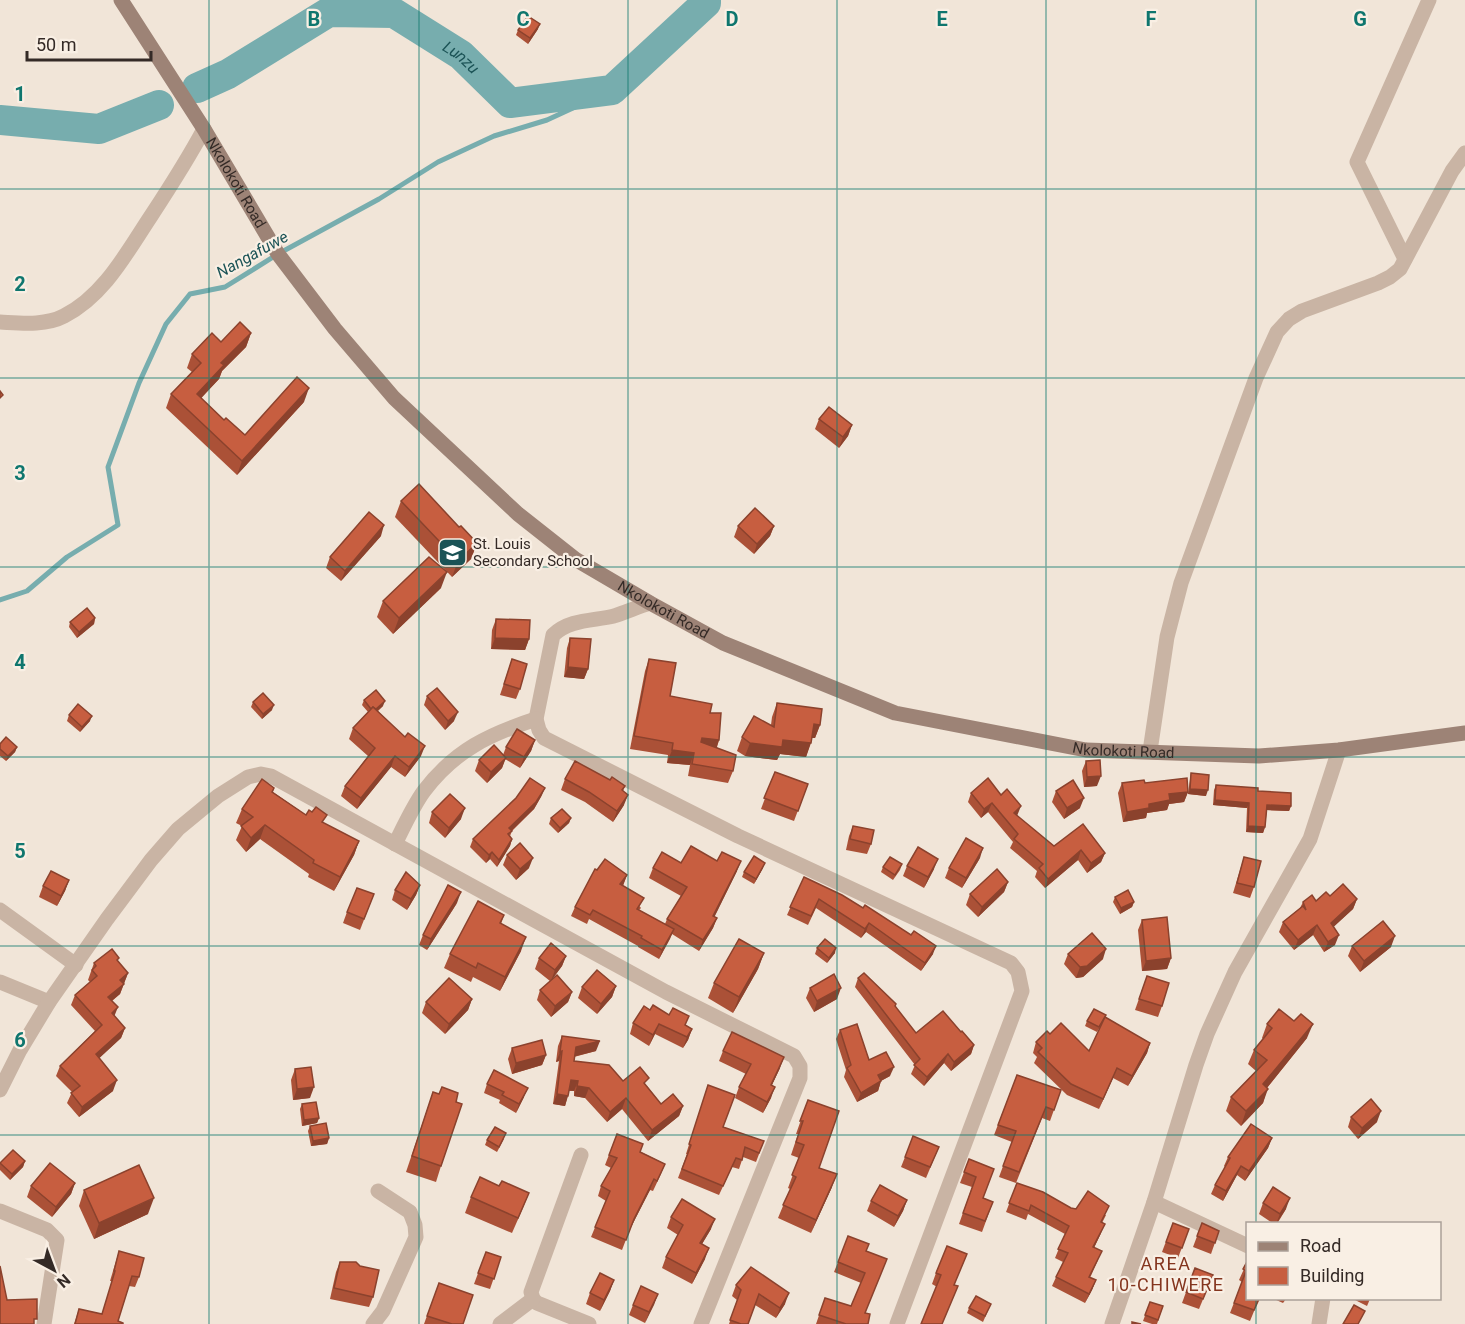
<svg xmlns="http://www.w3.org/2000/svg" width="1465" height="1324" font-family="Roboto,sans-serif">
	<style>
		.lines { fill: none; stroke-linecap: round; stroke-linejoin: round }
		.stream { stroke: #77adae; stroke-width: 5 }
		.river { stroke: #77adae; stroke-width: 30 }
		.minor { stroke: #c9b4a4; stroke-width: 15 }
		.secondary { stroke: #9d8376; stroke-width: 15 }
		.wall { fill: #ab5137 }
		.shaded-wall { fill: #8b422d }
		.building { fill: #c75e40; stroke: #8b422d; stroke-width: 1.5 }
		.grid { fill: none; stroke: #0f766e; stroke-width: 1.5; stroke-opacity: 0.55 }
		.labels { text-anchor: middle; stroke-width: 4.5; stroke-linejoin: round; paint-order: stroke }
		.street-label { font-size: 15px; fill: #342a26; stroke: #f9efe4 }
		.poi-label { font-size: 15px; fill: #342a26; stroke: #f9efe4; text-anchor: start }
		.water-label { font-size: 16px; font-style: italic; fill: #1b5356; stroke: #f9efe4 }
		.quarter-label { font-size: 18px; letter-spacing: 1.5px; fill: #84351e; stroke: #f9efe4 }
		.grid-label { font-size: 20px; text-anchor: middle; font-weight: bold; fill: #0f766e; stroke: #f9efe4; stroke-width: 4.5; stroke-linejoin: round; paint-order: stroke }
	</style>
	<rect width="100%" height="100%" fill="#f1e5d8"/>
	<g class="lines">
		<path class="stream" d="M0,600L27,591L67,557L118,525L108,467L139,383L166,324L190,294L225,287L278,254L379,199L438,162L494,136L547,120L612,90"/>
		<g class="river">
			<path id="s1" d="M197,88L228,74L329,12L394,13L461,55L510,103L612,90L706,3V0"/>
			<path d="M0,120L99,129L159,105"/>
		</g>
		<g class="minor">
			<path d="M1405,259L1357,162L1429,0"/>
			<path d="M0,322C20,323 45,326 64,316C104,296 127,252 151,216C170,187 188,159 204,129"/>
			<path d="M650,603C638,607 626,612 614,616C593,621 570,619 553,635L536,719L539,730L544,738L738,836L1011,963L1018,972L1022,991L897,1324"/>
			<path d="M1150,751L1167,637L1181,583L1256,378L1277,332L1289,319L1302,311L1378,283L1390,277L1400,269L1452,171L1465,153"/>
			<path d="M395,844C404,826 413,806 424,791C455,750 490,734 536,719"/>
			<path d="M0,910L76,965"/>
			<path d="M0,982L49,1002"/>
			<path d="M0,1090L20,1050L49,1002L107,919L151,860L178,829L218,796L248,777L261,774L271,776L666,992L794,1056L800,1066V1078L701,1324"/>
			<path d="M581,1155L531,1292L533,1299L537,1303L589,1324"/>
			<path d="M1154,1202L1248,1246"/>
			<path d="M0,1211L47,1230L57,1240L44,1324"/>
			<path d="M373,1324L383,1311L416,1237L415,1225L410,1212L378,1191"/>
			<path d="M500,1324L533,1299"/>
			<path d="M1112,1324L1154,1202L1196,1065L1207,1034L1235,972L1310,839L1339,750"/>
			<path d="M1319,1324L1323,1298"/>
		</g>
		<path class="secondary" id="s2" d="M121,0L204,129L278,254L335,329L394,398L518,514L575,559L650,603L723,643L895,713L1086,750L1259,756L1339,750L1465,733"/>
	</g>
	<g class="wall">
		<path d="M538,29L528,44L516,35L518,30Z"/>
		<path d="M251,333L246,347L222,371L219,379L201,398L224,420L245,435L304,402L237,475L166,408L171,394L192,372L187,368L192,354L221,342Z"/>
		<path d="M819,419L852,425L848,436L839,448L815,429Z"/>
		<path d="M401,501L459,527L477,543L471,559L452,577L395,517Z"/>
		<path d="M738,526H774L770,536L754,554L734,537Z"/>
		<path d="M381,536L341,581L326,568L330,557Z"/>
		<path d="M441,588L393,634L377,617L383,601Z"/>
		<path d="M95,618L94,624L77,638L69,627L70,622Z"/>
		<path d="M496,619L529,639L525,650L491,649L492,630Z"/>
		<path d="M570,638L588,669L584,679L564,677L567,648Z"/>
		<path d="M512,659L520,689L516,699L500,695Z"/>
		<path d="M649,659L670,696L710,713L719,740L717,747L733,771L728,783L688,776L690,765L667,763L668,755L630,749L645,671Z"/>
		<path d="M427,696L454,721L445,730L424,705Z"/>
		<path d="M364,700L383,706L378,711L421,756L405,777L391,767L357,809L341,796L345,786L368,756L349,739L353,728L368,712L362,705Z"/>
		<path d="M253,702L272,710L262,719L251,707Z"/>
		<path d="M777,703L820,725L815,738H812L806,757L780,754L777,760L745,756L737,751L742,737L771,725L772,717Z"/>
		<path d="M69,715L90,721L80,732L67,721Z"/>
		<path d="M535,740L531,751L520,768L505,759L502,768L487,783L475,771L479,760L503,755L506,747Z"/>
		<path d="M0,744L17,747L15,752L6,761L0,756Z"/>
		<path d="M1086,761L1097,786L1084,787L1082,771Z"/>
		<path d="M775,772L808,784L794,821L761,809Z"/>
		<path d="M1191,773L1206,796L1188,794L1190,779Z"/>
		<path d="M565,779L610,780L625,786L623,791L624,805L613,822L585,802L561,790Z"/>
		<path d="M1122,783H1145L1188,792L1184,802L1169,804L1167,810L1147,813L1146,818L1123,822L1118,793Z"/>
		<path d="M1216,785L1258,791L1291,806L1289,811L1267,810L1265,827L1263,833L1246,832L1247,808L1213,805L1214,790Z"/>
		<path d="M274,788L273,792L306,815L359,841L354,855L334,891L308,877L309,874L260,839L246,852L236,840L242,826L236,823L242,809Z"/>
		<path d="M1056,791L1080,808L1064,819L1052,802Z"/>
		<path d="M971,793L1017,816L1054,846L1105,853L1101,862L1087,873L1078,860L1045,888L1035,877L1037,871L1010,848L1013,842L988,812L981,818L968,802Z"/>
		<path d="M542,795L534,809L512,831L510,836L512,839L510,846L497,867L490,859L486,863L470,847L473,839Z"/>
		<path d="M432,812L461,819L445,838L429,823Z"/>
		<path d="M551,818H571L569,823L558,833L549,824Z"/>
		<path d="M853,826L871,844L867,854L846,850L849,836Z"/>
		<path d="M507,855L529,868L516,880L503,865Z"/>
		<path d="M1244,857L1254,887L1250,898L1233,893Z"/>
		<path d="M980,858L962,888L945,878L949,868Z"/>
		<path d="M717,861L737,871L714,917L717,918L713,928L699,951L672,934L659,959L638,947V946L589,919L587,924L571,916L575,907L597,870L627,875L623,886L641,908L639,910L665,924L667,919L681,896L649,878L653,868L681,863Z"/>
		<path d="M902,864L900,870L893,880L881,872L883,867Z"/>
		<path d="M907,866L934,869L924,888L903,876Z"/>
		<path d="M763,868L754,884L742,877L744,872Z"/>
		<path d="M804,877L863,908L933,954L921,971L866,932L861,938L816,908L808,925L787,915Z"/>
		<path d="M69,880L65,891L57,906L39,897L43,886Z"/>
		<path d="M1008,882L1004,892L978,917L966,905L970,894Z"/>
		<path d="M420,885L416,895L407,910L392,900L395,890Z"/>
		<path d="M374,894L360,930L343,923L347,912Z"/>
		<path d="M1330,896L1357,899L1353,909L1333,927L1335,945L1324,952L1313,935L1294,950L1279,932L1283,922L1300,908L1303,902L1316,901Z"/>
		<path d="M1115,897L1134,902L1132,907L1120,914L1113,902Z"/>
		<path d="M457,903L427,950L419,945L423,935Z"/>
		<path d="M504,915L501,924L521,951L500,991L473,977L471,982L444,968L450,954Z"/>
		<path d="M1142,920L1171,958L1167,969L1142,971L1138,930Z"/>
		<path d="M1352,946L1391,947L1360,972L1348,956Z"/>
		<path d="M817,948L835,953L827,963L815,954Z"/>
		<path d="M764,953L758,969L733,1013L708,998L714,983Z"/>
		<path d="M1068,954L1103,959L1083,977L1076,978L1064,964Z"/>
		<path d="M566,956L562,966L552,979L572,992L568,1002L551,1017L537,1000L540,990L550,981L535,969L539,958Z"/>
		<path d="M118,962L128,973L120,994L112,1001L114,1016L125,1028L121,1038L99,1058L113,1091L79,1117L67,1103L72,1092L56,1076L60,1066L95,1031L71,1005L75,995L90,982L88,980L94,963Z"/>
		<path d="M1147,976L1162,1006L1158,1017L1135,1010Z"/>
		<path d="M858,978L896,1004L895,1007L916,1033L961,1032L974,1045L971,1054L951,1071L944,1063L924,1086L911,1074L915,1065L855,987Z"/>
		<path d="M616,986L612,997L597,1014L578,998L582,987Z"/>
		<path d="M810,988L837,999L814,1012L806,998Z"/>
		<path d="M472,999L468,1010L445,1034L422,1013L426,1002Z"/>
		<path d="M650,1010L686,1025L692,1029L688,1040L683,1048L655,1034L649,1046L630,1034L633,1023Z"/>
		<path d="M1104,1020L1150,1043L1147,1053L1128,1086L1113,1078L1099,1109L1067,1095L1034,1063L1037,1057L1033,1053L1036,1042L1050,1034L1089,1051L1103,1022L1097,1032L1085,1026L1087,1021Z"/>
		<path d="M1267,1024L1307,1038L1267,1088L1263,1103L1241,1126L1226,1111L1231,1097L1256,1071L1248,1064L1254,1050L1263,1039L1262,1038Z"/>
		<path d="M840,1030L869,1060L890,1076L881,1081L878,1091L857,1102L844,1077L846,1070L836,1039Z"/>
		<path d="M562,1036L596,1051L574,1057V1061L623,1081L647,1086L661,1104L683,1106L679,1116L648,1141L622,1109L607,1122L585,1098L574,1096V1091H569L565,1106L553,1104L559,1061L556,1062L558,1046Z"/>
		<path d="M512,1048L546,1055L542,1065L512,1074L508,1059Z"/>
		<path d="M723,1051L780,1068L772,1085L771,1098L763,1113L735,1098L739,1087L746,1074L719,1061Z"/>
		<path d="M295,1069L310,1098L293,1100L291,1080Z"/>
		<path d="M1017,1075L1061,1090L1050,1121L1042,1118L1016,1183L999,1177L1012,1142L994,1135Z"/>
		<path d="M487,1084L524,1097L516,1113L499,1103L500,1100L484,1093Z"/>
		<path d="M708,1085L723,1127L764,1141L756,1162L743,1157L739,1169L732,1167L719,1195L678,1178L687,1154H686Z"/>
		<path d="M433,1092L441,1166L436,1182L406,1172Z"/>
		<path d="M808,1100L819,1168L832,1187L811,1233L778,1218L790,1189L788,1188L799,1158L791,1155L798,1134H796Z"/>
		<path d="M302,1104L319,1118L317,1123L302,1126L300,1109Z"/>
		<path d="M1351,1117L1377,1122L1358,1139L1348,1127Z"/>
		<path d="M310,1126L329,1138L327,1144L311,1146L308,1131Z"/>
		<path d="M617,1134L641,1152L665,1164L661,1174L653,1191L650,1190L630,1229L622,1250L591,1237L606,1201L598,1196L601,1186L611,1168L605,1165Z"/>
		<path d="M1272,1138L1268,1148L1245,1181L1237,1175L1223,1201L1211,1194L1215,1185L1225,1167L1224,1166L1228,1157Z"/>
		<path d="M504,1139L497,1152L485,1145L487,1140Z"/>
		<path d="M939,1147L926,1178L901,1167L905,1157Z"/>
		<path d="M13,1150L25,1161L23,1167L10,1180L0,1170V1163Z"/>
		<path d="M969,1159L994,1169L983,1198L993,1202L982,1232L959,1224L972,1187L960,1183Z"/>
		<path d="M75,1183L71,1194L52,1217L27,1197L31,1186Z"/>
		<path d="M1017,1183L1071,1208L1106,1215L1102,1223L1101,1233L1094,1248L1098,1260L1090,1278L1096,1280L1092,1290L1085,1303L1052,1286L1063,1262L1055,1258L1065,1234L1028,1214L1026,1220L1006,1212Z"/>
		<path d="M499,1186L529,1193L523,1208L512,1233L465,1213L471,1197Z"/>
		<path d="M84,1190L148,1214L94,1239L79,1206Z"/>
		<path d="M907,1200L903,1211L894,1227L867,1211L871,1201Z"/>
		<path d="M1263,1203L1286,1209L1277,1224H1274L1259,1214Z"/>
		<path d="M671,1217L711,1229L702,1244L705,1259L692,1284L662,1268L666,1257L678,1235L667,1228Z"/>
		<path d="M1173,1223L1189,1229L1178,1258L1162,1252Z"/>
		<path d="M1202,1223L1219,1231L1211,1254L1193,1247Z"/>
		<path d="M119,1251L139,1277L135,1287L129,1286L118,1321L123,1324H74L79,1309L102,1314L112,1281H110Z"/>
		<path d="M867,1251L866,1313L868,1324H816L825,1298L851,1306L861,1283L834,1272L838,1262Z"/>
		<path d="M486,1252L501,1257L490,1289L474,1284Z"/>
		<path d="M967,1254L954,1285V1297L932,1284L936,1273Z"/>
		<path d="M1248,1260L1259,1299L1250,1321L1230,1313L1242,1282L1239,1280Z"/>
		<path d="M340,1262L373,1297L369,1307L330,1299L336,1272Z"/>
		<path d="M1195,1268L1213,1275L1199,1309L1182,1303Z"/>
		<path d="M614,1280L610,1291L600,1311L586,1304L590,1293Z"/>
		<path d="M439,1283L463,1324H424Z"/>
		<path d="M736,1285L785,1304L776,1318L755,1305L748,1324H729L737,1300L732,1296Z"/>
		<path d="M658,1294L645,1323L629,1315L633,1305Z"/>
		<path d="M1274,1299H1286L1283,1303Z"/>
		<path d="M1353,1299H1370L1367,1306Z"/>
		<path d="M1150,1302L1163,1306L1157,1324H1152L1143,1321Z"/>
		<path d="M991,1304L983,1322L967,1313L969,1308Z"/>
	</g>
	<g class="shaded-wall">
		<path d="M540,24L538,29L528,44L530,38Z"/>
		<path d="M251,333L246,347L222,371L219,379L192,408L197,394L221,363Z"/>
		<path d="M309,388L304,402L237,475L242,461Z"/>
		<path d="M852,425L848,436L839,448L843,437Z"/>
		<path d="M384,525L381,536L341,581L345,571Z"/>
		<path d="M774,526L770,536L754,554L757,544Z"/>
		<path d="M477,543L471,559L452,577L458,561Z"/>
		<path d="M447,572L441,588L393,634L399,618Z"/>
		<path d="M95,618L94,624L77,638L79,632Z"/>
		<path d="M495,638L529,639L525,650L491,649Z"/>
		<path d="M568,667L588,669L584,679L564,677Z"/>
		<path d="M385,701L383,706L371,716L373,711Z"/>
		<path d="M274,705L272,710L262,719L263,714Z"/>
		<path d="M458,712L454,721L445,730L448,721Z"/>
		<path d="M92,716L90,721L80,732L82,727Z"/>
		<path d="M814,724L820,725L815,738H809Z"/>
		<path d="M702,738L719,740L715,752L697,750Z"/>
		<path d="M535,740L531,751L520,768L524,757Z"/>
		<path d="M783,740L811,743L806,757L780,754L777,760L745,756L750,743Z"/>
		<path d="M425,746L421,756L405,777L409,767Z"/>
		<path d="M17,747L15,752L6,761L8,756Z"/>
		<path d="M672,750L694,753L690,765L667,763Z"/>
		<path d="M395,756L391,767L357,809L361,798Z"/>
		<path d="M506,758L502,768L487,783L491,772Z"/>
		<path d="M1101,776L1097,786L1084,787L1087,777Z"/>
		<path d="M545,788L542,795L534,809L507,835L509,828Z"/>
		<path d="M1190,789L1208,790L1206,796L1188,794Z"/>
		<path d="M1188,792L1184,802L1169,804L1167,810L1147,813L1146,818L1123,822L1127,812L1149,804L1169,794Z"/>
		<path d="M628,795L624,805L613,822L617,811Z"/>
		<path d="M1084,798L1080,808L1064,819L1067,808Z"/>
		<path d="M1215,800L1249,803L1247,808L1213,805Z"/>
		<path d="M992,803L988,812L981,818L984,809Z"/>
		<path d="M1267,805L1291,806L1289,811L1265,810Z"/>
		<path d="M1021,806L1017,816L1014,813Z"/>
		<path d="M465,808L461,819L445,838L449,828Z"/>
		<path d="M571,818L569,823L558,833L560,828Z"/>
		<path d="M265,825L260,839L246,852L251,838Z"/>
		<path d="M1248,826L1265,827L1263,833L1246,832Z"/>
		<path d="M512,839L510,846L497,867L499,860Z"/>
		<path d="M359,841L354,855L334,891L340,877Z"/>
		<path d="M983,848L980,858L962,888L966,878Z"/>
		<path d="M1081,850L1078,860L1045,888L1048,879Z"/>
		<path d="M492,852L490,859L486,863L489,855Z"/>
		<path d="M1105,853L1101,862L1087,873L1091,863Z"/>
		<path d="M533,858L529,868L516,880L520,869Z"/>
		<path d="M938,859L934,869L924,888L928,877Z"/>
		<path d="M741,861L737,871L710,926L713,916Z"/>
		<path d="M765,863L763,868L754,884L756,879Z"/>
		<path d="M627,875L623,885L617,894L620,884Z"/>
		<path d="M69,880L65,891L57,906L61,896Z"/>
		<path d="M1008,882L1004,892L978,917L982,907Z"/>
		<path d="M420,885L416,895L407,910L411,899Z"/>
		<path d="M461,892L457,903L427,950L431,939Z"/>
		<path d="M1357,899L1353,909L1327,933L1331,923Z"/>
		<path d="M1134,902L1132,907L1120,914L1121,908Z"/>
		<path d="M717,918L713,928L699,951L703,940Z"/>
		<path d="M869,923L866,932L861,938L865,929Z"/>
		<path d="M1317,925L1313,935L1294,950L1298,940Z"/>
		<path d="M674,929L670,939L659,959L662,950Z"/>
		<path d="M1339,935L1335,945L1324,952L1328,942Z"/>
		<path d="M1395,936L1391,947L1360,972L1364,961Z"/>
		<path d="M526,937L521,951L500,991L505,977Z"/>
		<path d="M936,946L933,954L921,971L925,963Z"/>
		<path d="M836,948L835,953L827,963L829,958Z"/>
		<path d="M1106,949L1103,959L1083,977L1076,978L1080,967Z"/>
		<path d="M764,953L758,969L733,1013L739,997Z"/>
		<path d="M566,956L562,966L551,981L555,970Z"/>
		<path d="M1171,958L1167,969L1142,971L1146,961Z"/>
		<path d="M128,973L120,994L104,1007L108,997L120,980Z"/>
		<path d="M616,986L612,997L597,1014L601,1004Z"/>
		<path d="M841,988L837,999L814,1012L817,1001Z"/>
		<path d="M572,992L568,1002L551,1017L555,1006Z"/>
		<path d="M472,999L468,1010L445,1034L449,1024Z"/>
		<path d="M118,1007L114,1017L112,1013Z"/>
		<path d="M659,1024L655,1034L649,1046L653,1035Z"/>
		<path d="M1313,1024L1307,1038L1258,1099L1263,1084Z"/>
		<path d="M125,1028L121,1038L93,1064L96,1054Z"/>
		<path d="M692,1029L688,1040L683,1048L687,1037Z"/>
		<path d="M600,1041L596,1051L572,1057L576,1047Z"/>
		<path d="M1150,1043L1147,1053L1128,1086L1132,1076Z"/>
		<path d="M974,1045L971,1054L951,1071L954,1062Z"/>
		<path d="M562,1051L559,1061L556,1062L560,1052Z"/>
		<path d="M948,1054L944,1063L924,1086L927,1077Z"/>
		<path d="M546,1055L542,1065L512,1074L516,1063Z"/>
		<path d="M784,1057L780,1068L767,1095L771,1085Z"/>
		<path d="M894,1067L890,1076L875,1084L878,1075Z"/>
		<path d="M1117,1068L1113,1078L1099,1109L1103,1099Z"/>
		<path d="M117,1080L113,1091L79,1117L82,1107Z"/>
		<path d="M571,1080L578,1081L574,1091L567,1090Z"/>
		<path d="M881,1081L878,1091L857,1102L861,1093Z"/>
		<path d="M577,1086L589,1088L585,1098L574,1096Z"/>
		<path d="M314,1087L310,1098L293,1100L297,1089Z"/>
		<path d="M775,1087L771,1098L763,1113L767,1102Z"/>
		<path d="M528,1088L524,1097L516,1113L519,1104Z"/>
		<path d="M1268,1089L1263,1103L1241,1126L1246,1111Z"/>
		<path d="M557,1094L568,1096L565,1106L553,1104Z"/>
		<path d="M626,1098L622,1109L607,1122L610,1112Z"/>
		<path d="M683,1106L679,1116L648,1141L652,1130Z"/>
		<path d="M1381,1111L1377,1122L1358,1139L1362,1128Z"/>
		<path d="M319,1118L317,1123L302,1126L304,1120Z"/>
		<path d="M329,1138L327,1144L311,1146L313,1141Z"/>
		<path d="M1272,1138L1268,1148L1245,1181L1249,1171Z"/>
		<path d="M25,1161L23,1167L10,1180L12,1174Z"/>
		<path d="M1241,1166L1237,1175L1223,1201L1226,1191Z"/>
		<path d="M837,1174L832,1187L811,1233L816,1220Z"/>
		<path d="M654,1179L650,1190L630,1229L634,1219Z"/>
		<path d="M75,1183L71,1194L52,1217L56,1207Z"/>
		<path d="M154,1198L148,1214L94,1239L99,1223Z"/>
		<path d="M1290,1198L1286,1209L1276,1224L1280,1214Z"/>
		<path d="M907,1200L903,1211L894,1227L898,1216Z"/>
		<path d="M715,1219L711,1229L696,1254L700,1243Z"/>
		<path d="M1105,1224L1101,1233L1090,1256L1093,1247Z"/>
		<path d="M709,1248L705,1259L692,1284L696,1273Z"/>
		<path d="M614,1280L610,1291L600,1311L604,1300Z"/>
		<path d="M1096,1280L1092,1290L1085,1303L1089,1294Z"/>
		<path d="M789,1293L785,1304L776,1318L780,1308Z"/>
		<path d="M658,1294L654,1305L645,1323L649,1312Z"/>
	</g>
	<g class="building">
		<path d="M528,16L540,24L530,38L518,30Z"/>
		<path d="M240,322L251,333L221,363L224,365L197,394L224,420L226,418L245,435L297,377L309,388L242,461L171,394L201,363L192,354L212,333L221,342Z"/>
		<path d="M0,391L3,395L0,398Z"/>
		<path d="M829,407L852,425L843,437L819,419Z"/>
		<path d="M419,484L459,527L461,526L477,543L458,561L401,501Z"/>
		<path d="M755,508L774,526L757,544L738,526Z"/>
		<path d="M369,512L384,525L345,571L330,557Z"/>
		<path d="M429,557L447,572L399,618L383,601Z"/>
		<path d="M87,608L95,618L79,632L70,622Z"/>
		<path d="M496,619L530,620L529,639L495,638Z"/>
		<path d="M570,638L591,639L588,669L568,667Z"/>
		<path d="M512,659L527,664L520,689L504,684Z"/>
		<path d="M649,659L676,663L670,696L712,704L710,713H721L719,740L702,738L701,742L736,755L733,771L692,764L694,753L672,750L673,743L634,736Z"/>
		<path d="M437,688L458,712L448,721L427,696Z"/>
		<path d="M376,690L385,701L376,709L373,707L371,709L364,700Z"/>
		<path d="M263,693L274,705L263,714L253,702Z"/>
		<path d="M777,703L822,709L820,725L814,724L811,743L783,740L782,747L750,743L742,737L754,716L774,727Z"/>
		<path d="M78,704L92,716L82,727L69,715Z"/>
		<path d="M373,707L405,737L408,733L425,746L409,767L395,756L361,798L345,786L375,748L353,728Z"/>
		<path d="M517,729L535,740L524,757L506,747Z"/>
		<path d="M6,737L17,747L8,756L0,749V744Z"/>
		<path d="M494,745L506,758L491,772L479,760Z"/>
		<path d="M1100,760L1101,776L1087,777L1086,761Z"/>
		<path d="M575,761L610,780L612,777L625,786L622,790L628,795L617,811L589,792L565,779Z"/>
		<path d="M775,772L808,784L798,811L764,798Z"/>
		<path d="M1191,773L1209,775L1208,790L1190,789Z"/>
		<path d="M530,778L545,788L536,802L509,828L512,831L508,834L512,839L499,860L492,852L489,855L473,839L516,798Z"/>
		<path d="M988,778L1001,795L1007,789L1021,806L1014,813L1054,846L1083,824L1105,853L1091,863L1081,850L1048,879L1039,868L1043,864L1014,839L1018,834L992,803L984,809L971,793Z"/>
		<path d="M1187,778L1188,792L1169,794L1170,800L1149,804V808L1127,812L1122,783L1144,780L1145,783Z"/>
		<path d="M262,779L274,788L272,792L306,815L309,810L312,812L316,807L327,815L322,822L359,841L340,877L313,863L314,860L265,825L251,838L241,826L253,817L242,809Z"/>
		<path d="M1073,780L1084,798L1067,808L1056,791Z"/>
		<path d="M1216,785L1258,788V791L1291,793V806L1267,805L1265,827L1248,826L1249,803L1215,800Z"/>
		<path d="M450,794L465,808L449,828L432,812Z"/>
		<path d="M562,809L571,818L560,828L551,818Z"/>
		<path d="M853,826L874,830L871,844L850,839Z"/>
		<path d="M966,838L983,848L966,878L949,868Z"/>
		<path d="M520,843L533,858L520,869L507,855Z"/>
		<path d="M691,846L717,861L722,852L741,861L713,916L717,918L703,940L667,919L687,887L653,868L662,852L681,863Z"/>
		<path d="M918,847L938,859L928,877L907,866Z"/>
		<path d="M754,856L765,863L756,879L744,872Z"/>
		<path d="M890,857L902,864L895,875L883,867Z"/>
		<path d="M1244,857L1261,861L1254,887L1237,883Z"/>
		<path d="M605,859L627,875L620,884L644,898L637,909L674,929L662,950L641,938L642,936L593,910L590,915L575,907L595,869L597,870Z"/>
		<path d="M997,869L1008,882L982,907L970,894Z"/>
		<path d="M51,871L69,880L61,896L43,886Z"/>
		<path d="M406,872L420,885L411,899L395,890Z"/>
		<path d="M804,877L842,895L863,908L865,905L911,935L914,931L936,946L925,963L869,923L865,929L819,899L811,916L790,907Z"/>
		<path d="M1343,884L1357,899L1331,923L1339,935L1328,942L1317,925L1298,940L1283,922L1303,906L1306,910L1303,902L1312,895L1316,901L1326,892L1330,896Z"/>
		<path d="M448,885L461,892L431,939L423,935Z"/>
		<path d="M357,888L374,894L364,919L347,912Z"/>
		<path d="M1128,890L1134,902L1121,908L1115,897Z"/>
		<path d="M478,901L504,915L500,923L526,937L505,977L478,963L476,968L450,954Z"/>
		<path d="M1167,917L1171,958L1146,961L1142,920Z"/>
		<path d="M1383,921L1395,936L1364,961L1352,946Z"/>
		<path d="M1092,933L1106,949L1087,966L1080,967L1068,954Z"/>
		<path d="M739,939L764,953L739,997L714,983Z"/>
		<path d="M825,939L836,948L829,958L817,948Z"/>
		<path d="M551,943L566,956L555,970L539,958Z"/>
		<path d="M112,949L119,958L117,960L128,973L120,980L124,984L108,997L118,1007L112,1013L125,1028L96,1054L117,1080L82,1107L71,1093L80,1086L60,1066L102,1025L75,995L97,976L92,970L96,966L94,963Z"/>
		<path d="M597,970L616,986L601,1004L582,987Z"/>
		<path d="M864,973L896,1004L895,1006L916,1033L943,1011L961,1032L962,1031L974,1045L954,1062L948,1054L927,1077L914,1065L920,1059L858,978Z"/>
		<path d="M834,974L841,988L817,1001L810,988Z"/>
		<path d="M557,975L572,992L555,1006L540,990Z"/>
		<path d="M1147,976L1169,983L1162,1006L1139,999Z"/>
		<path d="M449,978L472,999L449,1024L426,1002Z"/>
		<path d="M653,1005L669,1015L673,1008L689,1016L685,1025L692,1029L687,1037L659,1024L653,1035L633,1023L644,1006L650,1010Z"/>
		<path d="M1094,1009L1106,1015L1099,1027L1087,1021Z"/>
		<path d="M1279,1009L1294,1021L1301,1014L1313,1024L1263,1084L1268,1089L1246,1111L1231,1097L1267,1060L1254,1050L1272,1028L1267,1024Z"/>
		<path d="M1105,1017L1150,1043L1132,1076L1117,1068L1103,1099L1071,1084L1038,1052L1042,1048L1036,1042L1047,1031L1050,1034L1061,1023L1089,1051Z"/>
		<path d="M857,1024L869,1060L886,1052L894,1067L878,1075L881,1081L861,1093L847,1068L851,1065L840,1030Z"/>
		<path d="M732,1032L784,1057L771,1085L775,1087L767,1102L739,1087L751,1064L723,1051Z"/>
		<path d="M562,1036L600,1041L576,1047L574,1061L609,1065L623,1081L640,1067L649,1078L644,1083L661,1104L673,1094L683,1106L652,1130L626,1098L610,1112L589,1088L577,1086L578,1081L571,1080L568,1096L557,1094L562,1051L560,1052Z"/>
		<path d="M542,1040L546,1055L516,1063L512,1048Z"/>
		<path d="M311,1067L314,1087L297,1089L295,1069Z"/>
		<path d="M494,1070L528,1088L519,1104L502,1095L504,1092L487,1084Z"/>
		<path d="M1017,1075L1061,1090L1054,1110L1046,1107L1019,1172L1003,1166L1016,1131L998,1125Z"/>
		<path d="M708,1085L735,1095L723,1127L764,1141L759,1153L745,1147L742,1160L736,1158L723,1186L682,1169L691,1145L689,1144Z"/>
		<path d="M442,1087L458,1093L456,1102L462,1104L441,1166L412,1156L433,1092L439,1094Z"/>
		<path d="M1371,1099L1381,1111L1362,1128L1351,1117Z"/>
		<path d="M808,1100L839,1111L819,1168L837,1174L816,1220L783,1205L796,1177L792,1175L804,1145L796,1142L803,1121H800Z"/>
		<path d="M316,1102L319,1118L304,1120L302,1104Z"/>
		<path d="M326,1123L329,1138L313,1141L310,1126Z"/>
		<path d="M1251,1124L1272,1138L1249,1171L1241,1166L1226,1191L1215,1185L1230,1158L1228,1157Z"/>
		<path d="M495,1127L506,1133L499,1147L487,1140Z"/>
		<path d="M617,1134L643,1144L640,1152L665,1164L657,1181L654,1179L634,1219L626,1240L595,1227L610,1191L601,1186L617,1158L609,1155Z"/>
		<path d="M913,1136L939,1147L930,1167L905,1157Z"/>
		<path d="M13,1150L25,1161L12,1174L0,1163Z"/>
		<path d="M969,1159L994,1169L983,1198L993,1202L985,1221L963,1213L976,1177L964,1172Z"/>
		<path d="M50,1163L75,1183L56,1207L31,1186Z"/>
		<path d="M139,1165L154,1198L99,1223L84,1190Z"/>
		<path d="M480,1177L499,1186L502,1181L529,1193L518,1218L471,1197Z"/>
		<path d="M1017,1183L1043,1192L1071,1208L1076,1209L1088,1191L1109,1206L1101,1222L1105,1224L1093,1247L1102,1251L1089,1277L1096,1280L1089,1294L1056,1277L1068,1253L1058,1249L1069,1226L1031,1205L1029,1211L1009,1203Z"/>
		<path d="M880,1185L907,1200L898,1216L871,1201Z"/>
		<path d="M1273,1187L1290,1198L1280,1214L1263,1203Z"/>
		<path d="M682,1199L715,1219L700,1243L709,1248L696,1273L666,1257L683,1225L671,1217Z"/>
		<path d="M1173,1223L1189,1229L1182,1248L1166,1242Z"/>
		<path d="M1202,1223L1219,1231L1215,1243L1197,1236Z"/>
		<path d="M848,1236L869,1244L866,1251L887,1259L865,1313L870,1314L868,1324H846L819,1315L825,1298L851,1306L865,1273L838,1262Z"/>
		<path d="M947,1246L967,1254L954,1285L958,1286L942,1324H921L941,1275L936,1273Z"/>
		<path d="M119,1251L144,1258L139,1277L132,1276L118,1321L123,1323V1324H75L79,1309L102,1314L115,1271H114Z"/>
		<path d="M486,1252L501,1257L494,1279L478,1273Z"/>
		<path d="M1248,1260V1299H1259L1254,1310L1234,1303L1246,1271L1243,1269Z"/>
		<path d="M340,1262H356L360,1266L379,1270L373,1297L334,1288Z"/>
		<path d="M0,1266L7,1300L37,1299V1319H34V1324H0Z"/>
		<path d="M751,1267L789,1293L780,1308L759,1294L748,1324H741L730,1320L741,1290L736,1285Z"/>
		<path d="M1195,1268L1213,1275L1203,1299L1186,1292Z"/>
		<path d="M600,1273L614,1280L604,1300L590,1293Z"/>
		<path d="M439,1283L473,1295L463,1324H452L427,1316Z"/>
		<path d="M641,1286L658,1294L649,1312L633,1305Z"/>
		<path d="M976,1296L991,1304L985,1316L969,1308Z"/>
		<path d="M1150,1302L1163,1306L1158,1320L1145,1315Z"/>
		<path d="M1354,1305L1365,1311L1358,1324H1343Z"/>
		<path d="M1132,1322L1141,1324H1132Z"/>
	</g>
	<path class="grid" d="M209,0V1324M419,0V1324M628,0V1324M837,0V1324M1046,0V1324M1256,0V1224M0,189H1465M0,378H1465M0,567H1465M0,757H1465M0,946H1465M0,1135H1465M1256,1298V1324"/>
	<defs>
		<symbol id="school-square" viewBox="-11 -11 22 22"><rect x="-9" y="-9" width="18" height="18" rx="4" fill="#1b5356" stroke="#f9efe4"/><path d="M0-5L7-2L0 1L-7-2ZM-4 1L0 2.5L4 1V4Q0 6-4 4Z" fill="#fff"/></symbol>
	</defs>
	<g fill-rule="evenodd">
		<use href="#school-square" x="436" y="536" width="33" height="33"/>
	</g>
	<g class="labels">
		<g class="street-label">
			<text dy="5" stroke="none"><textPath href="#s2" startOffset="216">Nkolokoti Road</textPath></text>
			<text dy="5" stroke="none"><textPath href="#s2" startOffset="828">Nkolokoti Road</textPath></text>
			<text dy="5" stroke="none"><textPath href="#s2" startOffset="1314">Nkolokoti Road</textPath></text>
		</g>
		<g class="poi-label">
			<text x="473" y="549">St. Louis<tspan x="473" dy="17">Secondary School</tspan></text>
		</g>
		<g class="water-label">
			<text dy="6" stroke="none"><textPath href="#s1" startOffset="298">Lunzu</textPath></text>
			<text transform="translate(252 254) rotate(-29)" y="6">Nangafuwe</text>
		</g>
		<g class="quarter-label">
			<text x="1166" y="1270">AREA<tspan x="1166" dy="21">10-CHIWERE</tspan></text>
		</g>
	</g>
	<g class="grid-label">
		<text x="314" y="26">B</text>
		<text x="523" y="26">C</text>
		<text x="732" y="26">D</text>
		<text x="942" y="26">E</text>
		<text x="1151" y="26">F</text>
		<text x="1360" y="26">G</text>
		<text x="20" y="101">1</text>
		<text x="20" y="291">2</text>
		<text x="20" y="480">3</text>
		<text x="20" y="669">4</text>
		<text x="20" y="858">5</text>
		<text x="20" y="1047">6</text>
	</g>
	<rect x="1246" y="1222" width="195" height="78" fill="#f9efe4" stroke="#aaa098" stroke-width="1.5"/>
	<rect x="1258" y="1242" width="30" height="9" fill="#9d8376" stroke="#aaa098" stroke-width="1.5"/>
	<text x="1300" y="1252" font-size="18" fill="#342a26">Road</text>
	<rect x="1258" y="1267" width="30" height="18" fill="#c75e40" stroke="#aaa098" stroke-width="1.5"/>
	<text x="1300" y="1282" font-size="18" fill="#342a26">Building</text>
	<g transform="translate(54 1270) rotate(139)" stroke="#f9efe4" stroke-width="4.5" paint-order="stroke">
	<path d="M0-4.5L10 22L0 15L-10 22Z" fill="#342a26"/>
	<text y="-9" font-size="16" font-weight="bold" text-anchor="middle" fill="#342a26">N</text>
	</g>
	<path d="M27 51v9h124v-9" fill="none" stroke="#342a26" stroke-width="3"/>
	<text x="36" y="51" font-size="18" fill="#342a26" stroke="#f9efe4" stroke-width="4.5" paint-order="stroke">50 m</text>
</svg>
